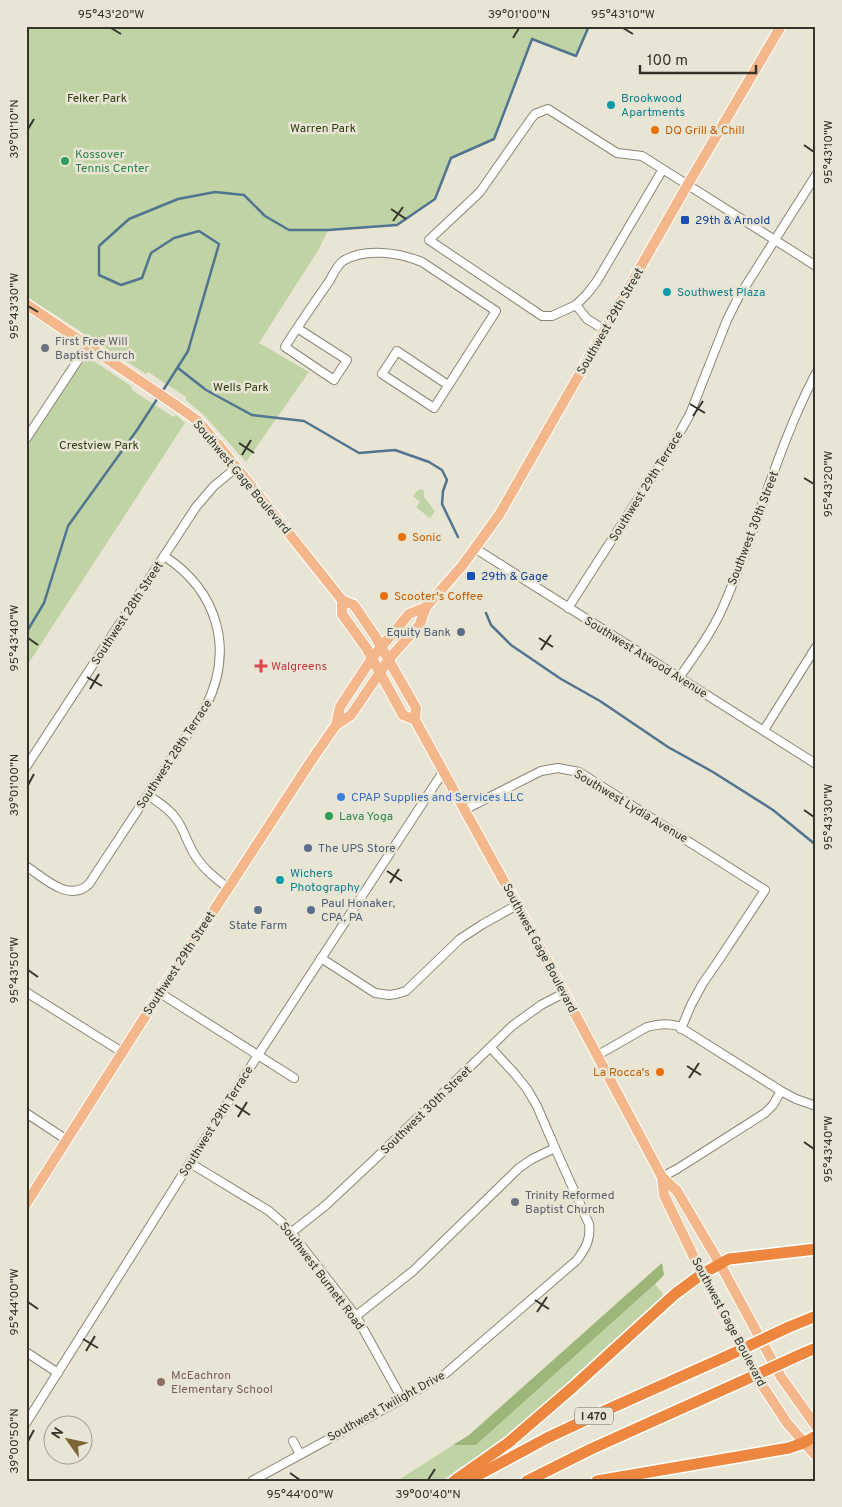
<svg xmlns="http://www.w3.org/2000/svg" width="842" height="1507" font-family="Overpass,sans-serif">
	<style>
		.green { fill: #bfd3a5 }
		.forest { fill: #9cb579 }
		.lines { fill: none; stroke-linecap: round; stroke-linejoin: round }
		.stream { stroke: #517491; stroke-width: 2.5 }
		.minor-casing { stroke: #8a8677; stroke-width: 10 }
		.major-casing { stroke: #fff; stroke-width: 12 }
		.highway-casing { stroke: #fff; stroke-width: 14 }
		.minor { stroke: #fff; stroke-width: 8 }
		.major { stroke: #f4b78c; stroke-width: 10 }
		.highway { stroke: #ed873f; stroke-width: 11 }
		.highway-bridge-casing { stroke: #fff; stroke-width: 14; stroke-linecap: butt }
		.highway-bridge { stroke: #ed873f; stroke-width: 11 }
		.ticks { fill: none; stroke: #35342d; stroke-width: 2 }
		.culture-dot { fill: #0f9aa8; stroke: #e9e5d4; stroke-width: 2 }
		.food-dot { fill: #e8710a; stroke: #e9e5d4; stroke-width: 2 }
		.leisure-dot { fill: #2e9e5b; stroke: #e9e5d4; stroke-width: 2 }
		.transit-dot { fill: #1a4fb4; stroke: #e9e5d4; stroke-width: 2 }
		.worship-dot { fill: #6b7280; stroke: #e9e5d4; stroke-width: 2 }
		.service-dot { fill: #5c6f8a; stroke: #e9e5d4; stroke-width: 2 }
		.health-dot { fill: #e0444e; stroke: #e9e5d4; stroke-width: 2 }
		.shop-dot { fill: #3f7fe0; stroke: #e9e5d4; stroke-width: 2 }
		.education-dot { fill: #8d6e63; stroke: #e9e5d4; stroke-width: 2 }
		.labels { text-anchor: middle; stroke-width: 5; stroke-linejoin: round; paint-order: stroke }
		.shield { fill: #e9e5d4; stroke: #6b695f; stroke-width: 1 }
		.shield-label { font-size: 11px; font-weight: bold; fill: #35342d }
		.park-label { font-size: 12px; fill: #2f3f12; stroke: #e9e5d4 }
		.culture-label { font-size: 12px; fill: #0d838f; stroke: #e9e5d4; text-anchor: start }
		.food-label { font-size: 12px; fill: #c56008; stroke: #e9e5d4; text-anchor: start }
		.leisure-label { font-size: 12px; fill: #27864d; stroke: #e9e5d4; text-anchor: start }
		.transit-label { font-size: 12px; fill: #164399; stroke: #e9e5d4; text-anchor: start }
		.street-label { font-size: 12px; fill: #35342d; stroke: #e9e5d4 }
		.worship-label { font-size: 12px; fill: #5b616d; stroke: #e9e5d4; text-anchor: start }
		.service-label { font-size: 12px; fill: #4e5e75; stroke: #e9e5d4; text-anchor: start }
		.health-label { font-size: 12px; fill: #be3a42; stroke: #e9e5d4; text-anchor: start }
		.shop-label { font-size: 12px; fill: #366cbe; stroke: #e9e5d4; text-anchor: start }
		.education-label { font-size: 12px; fill: #785e54; stroke: #e9e5d4; text-anchor: start }
		.neatline { fill: none; stroke: #35342d; stroke-width: 2 }
		.ticks-label { font-size: 12px; text-anchor: middle; fill: #35342d }
	</style>
	<rect width="100%" height="100%" fill="#e9e5d4"/>
	<g class="green">
		<path d="M26,26H589L576,56L531,40L494,139L451,158L435,199L397,225L328,230L319,249L259,343L309,372L246,462L205,416L186,400V397L148,372L146,374L26,296Z"/>
		<path d="M86,360H92L131,386L132,390L173,417L176,415L185,423L26,667V448L66,385L77,369Z"/>
		<path d="M421,489L424,491V497L435,511L430,518L416,507L420,502L413,496L417,491Z"/>
		<path d="M655,1284L664,1295L530,1417L498,1444L441,1481H397L453,1445H476Z"/>
	</g>
	<path class="forest" d="M662,1263L664,1275L655,1284L476,1445H453L469,1435Z"/>
	<g class="lines">
		<g class="stream">
			<path d="M178,368L206,390L252,415L304,421L359,453L395,450L429,462L442,470L447,480L443,491L442,504L458,537"/>
			<path d="M162,392L188,351L219,244L199,231L174,238L151,253L142,278L121,285L99,275V246L129,219L178,199L215,192L244,195L265,216L289,230H328L397,225L435,199L451,158L494,139L532,39L576,56L589,26"/>
			<path d="M486,613L491,625L511,645L561,679L600,701L668,747L713,772L773,810L816,845"/>
			<path d="M26,633L44,603L68,526L137,430L159,396"/>
		</g>
		<defs>
			<g id="minor">
				<path d="M663,169L597,281L587,294L576,305L552,316H542L429,240L480,192L531,119L535,114L548,109L617,153L642,156L816,266"/>
				<path d="M576,305L587,319L605,330"/>
				<path d="M297,328L347,360L334,380L285,347C299,324 315,302 330,280C333,274 338,264 343,261C365,247 400,253 422,262L496,311L434,408L382,374L397,351L448,385"/>
				<path d="M26,439L88,345"/>
				<path d="M476,549L816,764"/>
				<path d="M568,608L674,443L690,414L727,320L738,298L816,175"/>
				<path d="M679,678C695,655 712,632 723,607C757,530 777,447 816,373"/>
				<path d="M764,730L816,647"/>
				<path d="M26,767L196,507L214,486L237,467"/>
				<path d="M148,795C159,803 170,809 177,820C184,830 187,842 193,852C201,867 215,878 228,888"/>
				<path d="M464,810L541,771L558,768L579,772L765,890L719,960L703,983L691,1005L681,1029"/>
				<path d="M26,866C44,878 69,903 89,884L205,708C235,650 218,591 164,556"/>
				<path d="M321,958L375,993L389,995L396,994L406,991L460,939L483,924L517,905"/>
				<path d="M26,992L122,1052"/>
				<path d="M160,993L294,1078"/>
				<path d="M598,1055L647,1027C658,1024 667,1023 678,1026L781,1091L796,1099L816,1106"/>
				<path d="M26,1113L67,1140"/>
				<path d="M190,1163L269,1211L286,1226L356,1316L402,1399"/>
				<path d="M662,1177L677,1169L765,1113L773,1105L781,1091"/>
				<path d="M292,1232L326,1205L374,1160L512,1026L541,1005L564,993"/>
				<path d="M356,1316L413,1271L519,1168L532,1159L555,1148"/>
				<path d="M26,1352L58,1373"/>
				<path d="M26,1423L258,1055L443,772"/>
				<path d="M293,1441L300,1454"/>
				<path d="M252,1481L402,1399L445,1374L577,1260C586,1248 591,1239 589,1224L555,1148L537,1106L527,1089L515,1074L491,1048"/>
			</g>
			<g id="major">
				<path d="M26,304L177,406L198,421L221,448L342,600L354,605L375,636L416,708L415,720L517,905L662,1177L677,1191L720,1264L781,1377L816,1426"/>
				<path d="M342,600V614L367,649L403,715L415,720"/>
				<path d="M336,725L340,707L372,658L409,614L426,607"/>
				<path d="M662,1177L664,1195L702,1274L764,1388L787,1423L816,1456"/>
				<path d="M26,1204L160,993L313,758L336,725L351,715L389,659L420,624L426,607L462,566L499,515L688,184L781,26"/>
			</g>
			<g id="highway">
				<path d="M789,1327L816,1316"/>
				<path d="M804,1353L816,1348"/>
				<path d="M454,1481L508,1443L573,1387L675,1294L702,1274L729,1259L816,1249"/>
				<path d="M467,1481L547,1438L611,1408L723,1358"/>
				<path d="M527,1481L591,1449L738,1383"/>
				<path d="M597,1481L789,1448L803,1443L816,1436"/>
			</g>
		</defs>
		<use href="#minor" class="minor-casing"/>
		<use href="#major" class="major-casing"/>
		<use href="#highway" class="highway-casing"/>
		<use href="#minor" class="minor"/>
		<use href="#major" class="major"/>
		<use href="#highway" class="highway"/>
		<defs>
			<g id="highway-bridge">
				<path d="M723,1358L789,1327"/>
				<path d="M738,1383L804,1353"/>
			</g>
		</defs>
		<use href="#highway-bridge" class="highway-bridge-casing"/>
		<use href="#highway-bridge" class="highway-bridge"/>
	</g>
	<path class="ticks" d="M111,28L121,34M623,28L633,34M513,38L519,28M28,129L34,119M804,145L814,152M391,209L406,219M393,221L403,207M28,306L38,312M690,404L705,413M693,416L703,401M239,443L254,453M242,455L251,440M804,478L814,484M28,638L38,645M539,638L553,647M541,650L551,635M87,677L102,686M90,689L99,674M28,785L34,774M804,810L814,817M387,871L402,881M390,883L399,869M28,970L38,977M687,1066L701,1075M689,1078L699,1063M235,1105L250,1115M238,1117L247,1102M804,1142L814,1149M535,1300L549,1309M28,1302L38,1309M537,1312L547,1297M83,1339L98,1348M86,1351L95,1336M28,1441L34,1430M290,1473L300,1480M428,1480L435,1469"/>
	<g class="culture-dot">
		<circle cx="611" cy="105" r="5"/>
		<circle cx="667" cy="292" r="5"/>
		<circle cx="280" cy="880" r="5"/>
	</g>
	<g class="food-dot">
		<circle cx="655" cy="130" r="5"/>
		<circle cx="402" cy="537" r="5"/>
		<circle cx="384" cy="596" r="5"/>
		<circle cx="660" cy="1072" r="5"/>
	</g>
	<g class="leisure-dot">
		<circle cx="65" cy="161" r="5"/>
		<circle cx="329" cy="816" r="5"/>
	</g>
	<g class="transit-dot">
		<rect x="680" y="215" width="10" height="10" rx="2.5"/>
		<rect x="466" y="571" width="10" height="10" rx="2.5"/>
	</g>
	<g class="worship-dot">
		<circle cx="45" cy="348" r="5"/>
		<circle cx="515" cy="1202" r="5"/>
	</g>
	<g class="service-dot">
		<circle cx="461" cy="632" r="5"/>
		<circle cx="308" cy="848" r="5"/>
		<circle cx="258" cy="910" r="5"/>
		<circle cx="311" cy="910" r="5"/>
	</g>
	<path class="health-dot" d="M258.5 658.5h5v5h5v5h-5v5h-5v-5h-5v-5h5z"/>
	<circle class="shop-dot" cx="341" cy="797" r="5"/>
	<circle class="education-dot" cx="161" cy="1382" r="5"/>
	<g class="labels">
		<rect class="shield" x="575" y="1407.5" width="38" height="17" rx="4"/>
		<g class="shield-label">
			<text x="594" y="1420">I 470</text>
		</g>
		<g class="park-label">
			<text x="97" y="102">Felker Park</text>
			<text x="323" y="132">Warren Park</text>
			<text x="241" y="391">Wells Park</text>
			<text x="99" y="449">Crestview Park</text>
		</g>
		<g class="culture-label">
			<text x="621" y="102">Brookwood<tspan x="621" dy="14">Apartments</tspan></text>
			<text x="677" y="296">Southwest Plaza</text>
			<text x="290" y="877">Wichers<tspan x="290" dy="14">Photography</tspan></text>
		</g>
		<g class="food-label">
			<text x="665" y="134">DQ Grill &amp; Chill</text>
			<text x="412" y="541">Sonic</text>
			<text x="394" y="600">Scooter's Coffee</text>
			<text x="650" y="1076" text-anchor="end">La Rocca's</text>
		</g>
		<g class="leisure-label">
			<text x="75" y="158">Kossover<tspan x="75" dy="14">Tennis Center</tspan></text>
			<text x="339" y="820">Lava Yoga</text>
		</g>
		<g class="transit-label">
			<text x="695" y="224">29th &amp; Arnold</text>
			<text x="481" y="580">29th &amp; Gage</text>
		</g>
		<g class="street-label">
			<text transform="translate(610 321) rotate(-60)" y="4">Southwest 29th Street</text>
			<text transform="translate(242 477) rotate(50)" y="4">Southwest Gage Boulevard</text>
			<text transform="translate(646 486) rotate(-58)" y="4">Southwest 29th Terrace</text>
			<text transform="translate(753 528) rotate(-69)" y="4">Southwest 30th Street</text>
			<text transform="translate(127 613) rotate(-57)" y="4">Southwest 28th Street</text>
			<text transform="translate(646 657) rotate(32)" y="4">Southwest Atwood Avenue</text>
			<text transform="translate(174 754) rotate(-57)" y="4">Southwest 28th Terrace</text>
			<text transform="translate(631 806) rotate(31)" y="4">Southwest Lydia Avenue</text>
			<text transform="translate(540 948) rotate(62)" y="4">Southwest Gage Boulevard</text>
			<text transform="translate(179 963) rotate(-57)" y="4">Southwest 29th Street</text>
			<text transform="translate(426 1110) rotate(-44)" y="4">Southwest 30th Street</text>
			<text transform="translate(216 1121) rotate(-58)" y="4">Southwest 29th Terrace</text>
			<text transform="translate(322 1276) rotate(53)" y="4">Southwest Burnett Road</text>
			<text transform="translate(729 1322) rotate(62)" y="4">Southwest Gage Boulevard</text>
			<text transform="translate(386 1406) rotate(-29)" y="4">Southwest Twilight Drive</text>
		</g>
		<g class="worship-label">
			<text x="55" y="345">First Free Will<tspan x="55" dy="14">Baptist Church</tspan></text>
			<text x="525" y="1199">Trinity Reformed<tspan x="525" dy="14">Baptist Church</tspan></text>
		</g>
		<g class="service-label">
			<text x="451" y="636" text-anchor="end">Equity Bank</text>
			<text x="318" y="852">The UPS Store</text>
			<text x="321" y="907">Paul Honaker,<tspan x="321" dy="14">CPA, PA</tspan></text>
			<text x="258" y="929" text-anchor="middle">State Farm</text>
		</g>
		<g class="health-label">
			<text x="271" y="670">Walgreens</text>
		</g>
		<g class="shop-label">
			<text x="351" y="801">CPAP Supplies and Services LLC</text>
		</g>
		<g class="education-label">
			<text x="171" y="1379">McEachron<tspan x="171" dy="14">Elementary School</tspan></text>
		</g>
	</g>
	<rect width="842" height="1507" fill="none" stroke="#e9e5d4" stroke-width="55"/>
	<g transform="translate(68 1440) rotate(303)"><circle r="24" fill="#e9e5d4" stroke="#a19e91"/>
	<path d="M0-4L9 19L0 12L-9 19Z" fill="#7d6636"/>
	<text y="-8" font-size="14" font-weight="bold" text-anchor="middle" fill="#35342d">N</text>
	</g>
	<path d="M640 65v8h116v-8" fill="none" stroke="#35342d" stroke-width="2.5"/>
	<text x="647" y="65" font-size="15" fill="#35342d" stroke="#e9e5d4" stroke-width="4" paint-order="stroke">100 m</text>
	<rect x="28" y="28" width="786" height="1452" class="neatline"/>
	<g class="ticks-label">
		<text x="111" y="18">95°43'20"W</text>
		<text x="519" y="18">39°01'00"N</text>
		<text x="623" y="18">95°43'10"W</text>
		<text transform="translate(14 129) rotate(-90)" y="4">39°01'10"N</text>
		<text transform="translate(828 152) rotate(-90)" y="4">95°43'10"W</text>
		<text transform="translate(14 306) rotate(-90)" y="4">95°43'30"W</text>
		<text transform="translate(828 484) rotate(-90)" y="4">95°43'20"W</text>
		<text transform="translate(14 638) rotate(-90)" y="4">95°43'40"W</text>
		<text transform="translate(14 785) rotate(-90)" y="4">39°01'00"N</text>
		<text transform="translate(828 817) rotate(-90)" y="4">95°43'30"W</text>
		<text transform="translate(14 970) rotate(-90)" y="4">95°43'50"W</text>
		<text transform="translate(828 1149) rotate(-90)" y="4">95°43'40"W</text>
		<text transform="translate(14 1302) rotate(-90)" y="4">95°44'00"W</text>
		<text transform="translate(14 1441) rotate(-90)" y="4">39°00'50"N</text>
		<text x="300" y="1498">95°44'00"W</text>
		<text x="428" y="1498">39°00'40"N</text>
	</g>
</svg>
